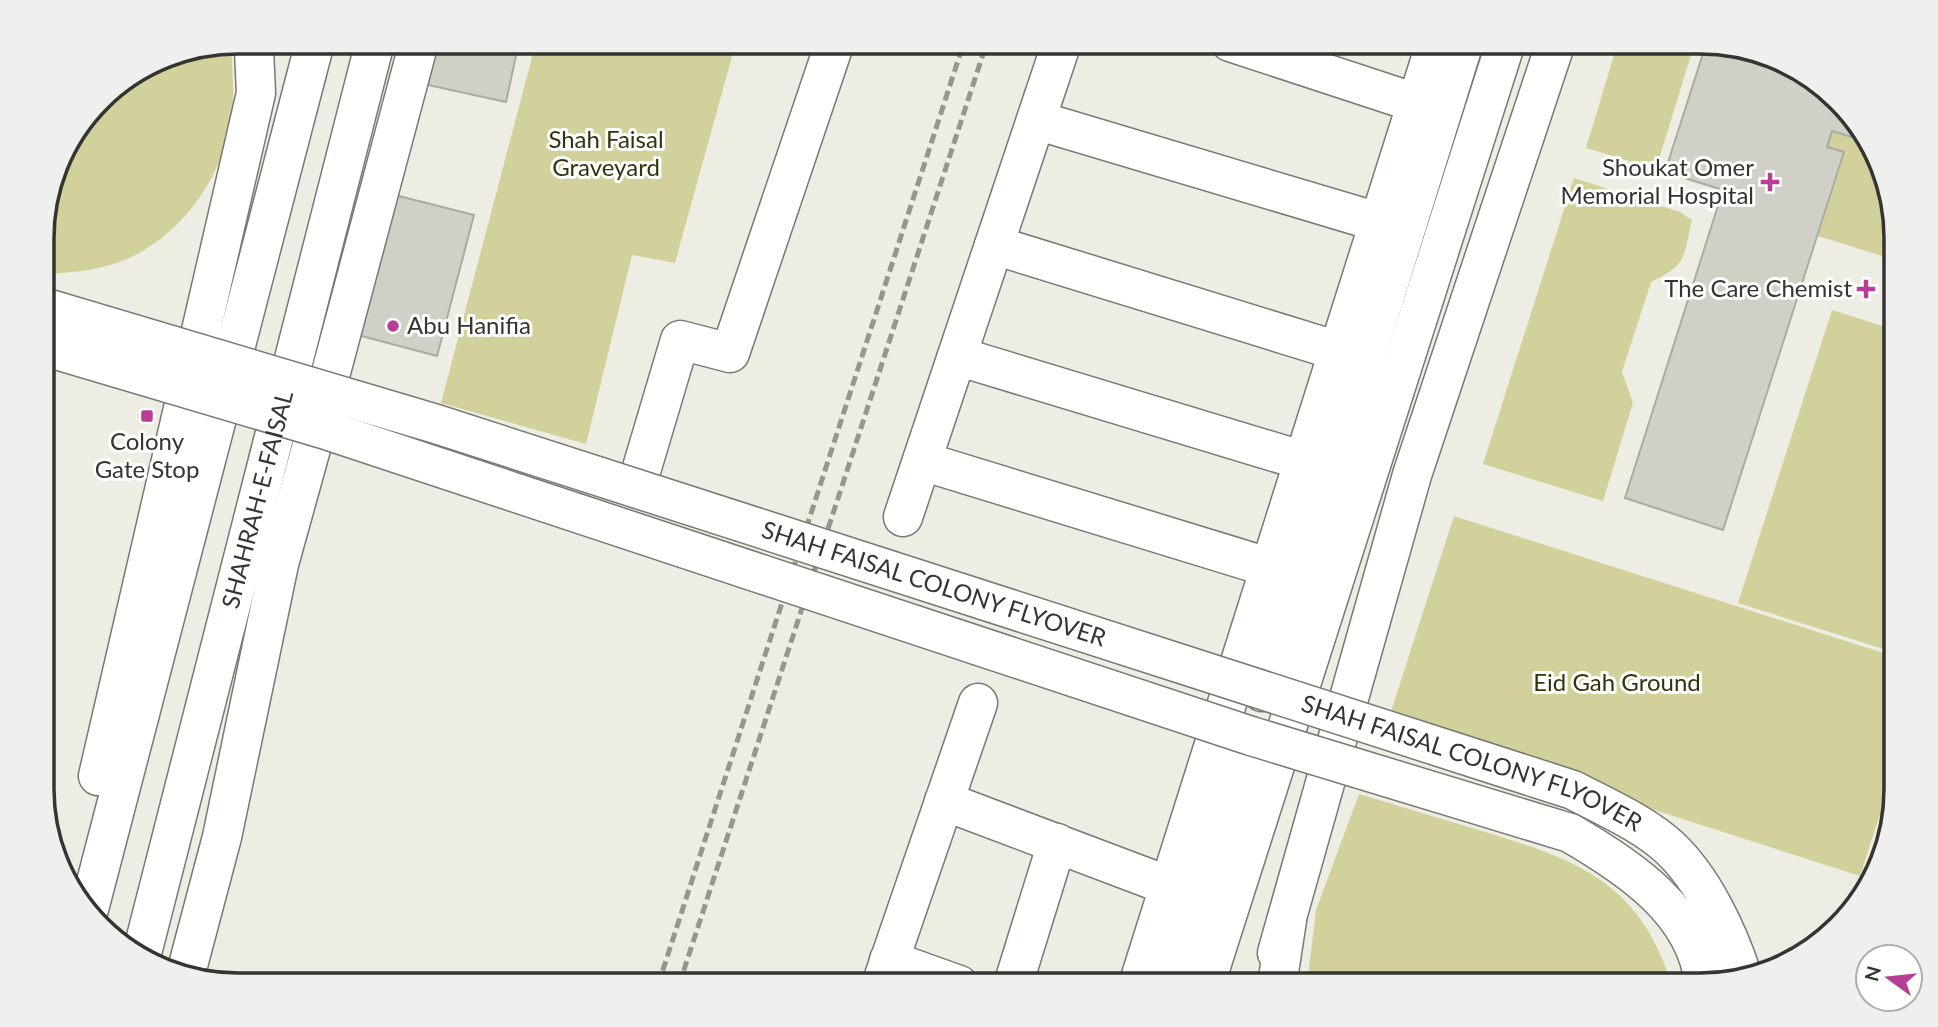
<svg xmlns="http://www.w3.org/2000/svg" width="1938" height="1027" font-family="Lato,sans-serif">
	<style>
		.green { fill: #d2d19c }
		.building { fill: #d0d0c6; stroke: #aaaba1; stroke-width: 2 }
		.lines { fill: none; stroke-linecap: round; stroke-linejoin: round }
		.minor-casing { stroke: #787970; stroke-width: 41 }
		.major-casing { stroke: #787970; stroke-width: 41 }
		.highway-casing { stroke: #787970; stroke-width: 41 }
		.minor { stroke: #fff; stroke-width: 38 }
		.major { stroke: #fff; stroke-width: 38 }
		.highway { stroke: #fff; stroke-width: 38 }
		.rail { stroke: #96968f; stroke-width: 5; stroke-dasharray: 10 5; stroke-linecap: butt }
		.major-bridge-casing { stroke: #787970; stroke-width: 41; stroke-linecap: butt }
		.major-bridge { stroke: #fff; stroke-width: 38 }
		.poi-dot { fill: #b63f95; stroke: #fffffe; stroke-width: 2.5 }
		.labels { text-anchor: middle; stroke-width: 6; stroke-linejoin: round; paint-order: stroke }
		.park-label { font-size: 24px; fill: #343310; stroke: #fffffe }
		.poi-label { font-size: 24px; fill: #343430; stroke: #fffffe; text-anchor: end }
		.street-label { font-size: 24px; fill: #343430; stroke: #fffffe }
		.rim { fill: none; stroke: #343430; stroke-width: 3.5 }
	</style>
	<rect width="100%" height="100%" fill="#edede3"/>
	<g class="green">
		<path d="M536,42H736L675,263L632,255L586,444L441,403Z"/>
		<path d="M1618,42H1695L1656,169L1586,148Z"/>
		<path d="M229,44C233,55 232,69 233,81C237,149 201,217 141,252C111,269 76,273 43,274L42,225L62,151L108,91L163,57Z"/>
		<path d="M1832,131L1868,142L1894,213L1895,260L1818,236L1844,153L1827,147Z"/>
		<path d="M1574,178L1680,212L1692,220C1683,258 1688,264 1651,282L1622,372L1633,403L1603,501L1483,464Z"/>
		<path d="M1832,310L1895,330L1896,653L1738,603Z"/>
		<path d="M1454,516L1896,657V765L1860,876L1387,724Z"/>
		<path d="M1359,794C1400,806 1441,819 1482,831C1577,860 1639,881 1672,985H1307L1316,910Z"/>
	</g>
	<g class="building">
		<path d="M437,42H519L506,102L428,85Z"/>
		<path d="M1706,44L1787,62L1863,129L1868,142L1832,131L1827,147L1844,152L1723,530L1625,498L1723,190L1665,172Z"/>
		<path d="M391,194L474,215L437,356L354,334Z"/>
	</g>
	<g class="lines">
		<defs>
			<g id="minor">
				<path d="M1230,42L1416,103"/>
				<path d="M1036,120L1378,222"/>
				<path d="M994,245L1338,351"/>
				<path d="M957,356L1304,461"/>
				<path d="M922,461L1271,568"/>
				<path d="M636,488L680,340L730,353L835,42"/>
				<path d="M903,517L1062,42"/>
				<path d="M944,801L1169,886"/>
				<path d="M1277,953L1412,475L1556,42"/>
				<path d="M889,960L959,985"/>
				<path d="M881,985L978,703"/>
				<path d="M1013,985L1057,843"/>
				<path d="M1138,985L1436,42"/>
				<path d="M1205,985L1506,42"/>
			</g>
			<g id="major">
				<path d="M1262,692L1464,42"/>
				<path d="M1173,985L1251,736"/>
				<path d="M1277,985L1287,920"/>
			</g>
			<g id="highway">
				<path d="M326,391L419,42"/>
				<path d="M98,776L256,93L254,50L250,42"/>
				<path d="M88,913L315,42"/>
				<path id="s1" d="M141,957L375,42"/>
				<path d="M186,973L222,837L279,564L317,427"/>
			</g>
		</defs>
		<use href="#minor" class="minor-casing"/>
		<use href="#major" class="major-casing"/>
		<use href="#highway" class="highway-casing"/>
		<use href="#minor" class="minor"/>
		<use href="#major" class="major"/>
		<use href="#highway" class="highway"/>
		<g class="rail">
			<path d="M658,985L964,42"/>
			<path d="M679,985L987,42"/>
		</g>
		<defs>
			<g id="major-bridge">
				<path id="s2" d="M43,307L436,424L1573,790C1605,807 1643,823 1670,848C1703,879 1728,932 1742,975"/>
				<path d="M43,346L323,429L1251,736L1570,833C1627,866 1698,912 1704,985"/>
			</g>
		</defs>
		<use href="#major-bridge" class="major-bridge-casing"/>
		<use href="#major-bridge" class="major-bridge"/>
	</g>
	<g class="poi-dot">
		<path d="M1766.5 171.5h7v7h7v7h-7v7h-7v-7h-7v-7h7z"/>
		<path d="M1862.5 278.5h7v7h7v7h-7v7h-7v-7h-7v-7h7z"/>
		<circle cx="393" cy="326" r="7"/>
		<rect x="140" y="409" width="14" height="14" rx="3.5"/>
	</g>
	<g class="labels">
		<g class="park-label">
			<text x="606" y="148">Shah Faisal<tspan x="606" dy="28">Graveyard</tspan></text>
			<text x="1617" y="691">Eid Gah Ground</text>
		</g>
		<g class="poi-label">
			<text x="1754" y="176">Shoukat Omer<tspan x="1754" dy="28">Memorial Hospital</tspan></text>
			<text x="1852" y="297">The Care Chemist</text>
			<text x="407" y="334" text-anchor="start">Abu Hanifia</text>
			<text x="147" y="450" text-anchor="middle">Colony<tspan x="147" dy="28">Gate Stop</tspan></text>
		</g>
		<g class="street-label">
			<text dy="8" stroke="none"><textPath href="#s1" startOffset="472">SHAHRAH-E-FAISAL</textPath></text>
			<text dy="8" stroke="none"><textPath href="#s2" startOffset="933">SHAH FAISAL COLONY FLYOVER</textPath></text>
			<text dy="8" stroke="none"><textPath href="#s2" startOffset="1500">SHAH FAISAL COLONY FLYOVER</textPath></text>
		</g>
	</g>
	<path d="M0 0H1938V1027H0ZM238 54H1700A184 184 0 0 1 1884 238V789A184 184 0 0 1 1700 973H238A184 184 0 0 1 54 789V238A184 184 0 0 1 238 54Z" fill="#efefee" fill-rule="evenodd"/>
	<path class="rim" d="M238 54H1700A184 184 0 0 1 1884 238V789A184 184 0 0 1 1700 973H238A184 184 0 0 1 54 789V238A184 184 0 0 1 238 54Z"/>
	<g transform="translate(1889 978) rotate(285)"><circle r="33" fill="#fffffe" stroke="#aeaeac" stroke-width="2"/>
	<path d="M0-5L12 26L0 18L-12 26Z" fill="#b63f95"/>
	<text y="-10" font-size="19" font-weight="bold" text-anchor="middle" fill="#343430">N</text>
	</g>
</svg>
